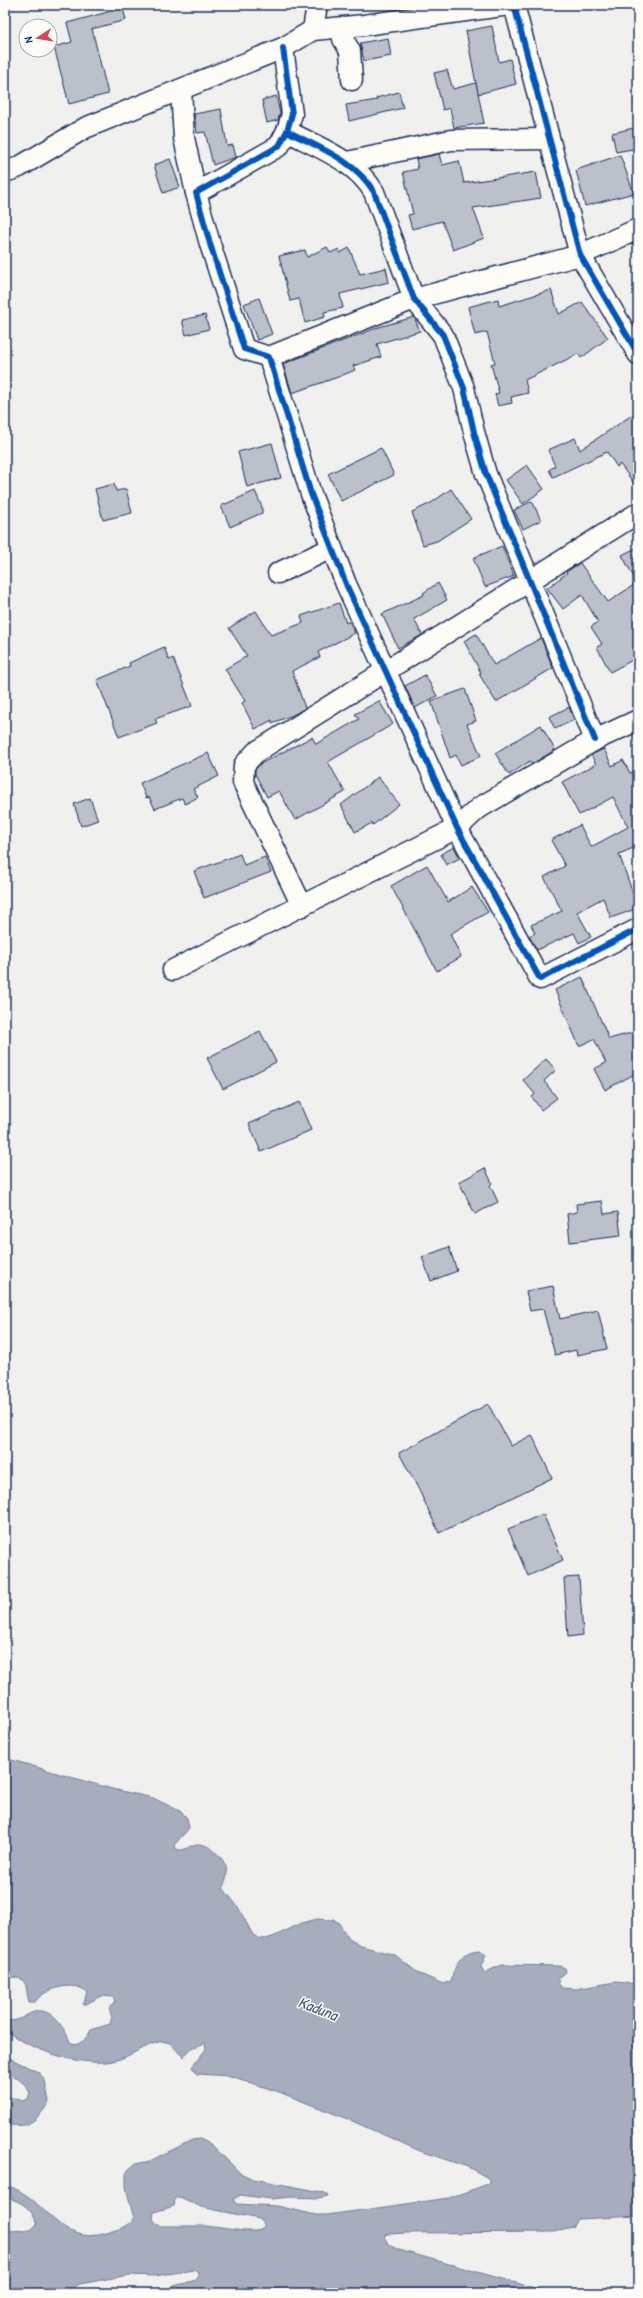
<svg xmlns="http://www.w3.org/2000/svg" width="643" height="2298" font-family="'Patrick Hand',sans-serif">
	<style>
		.water { fill: #a7adbd; stroke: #6f7b97; fill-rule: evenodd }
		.building { fill: #bbc0ca; stroke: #1b2f5e }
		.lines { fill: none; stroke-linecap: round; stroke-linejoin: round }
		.street-casing { stroke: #1b2f5e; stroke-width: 23 }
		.street { stroke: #fdfcf7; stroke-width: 20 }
		.cycleway-casing { stroke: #fdfcf7; stroke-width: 8 }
		.cycleway { stroke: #0057b8; stroke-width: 6 }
		.labels { text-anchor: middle; stroke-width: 3; stroke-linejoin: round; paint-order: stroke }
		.water-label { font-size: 16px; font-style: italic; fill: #4c5b7f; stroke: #fdfcf7 }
	</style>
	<rect width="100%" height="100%" fill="#f0f0ee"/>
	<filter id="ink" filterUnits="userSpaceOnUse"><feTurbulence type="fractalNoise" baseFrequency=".025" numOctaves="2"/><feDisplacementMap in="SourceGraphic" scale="8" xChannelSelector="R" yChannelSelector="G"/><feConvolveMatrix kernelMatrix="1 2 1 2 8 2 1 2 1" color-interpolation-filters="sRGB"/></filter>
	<g filter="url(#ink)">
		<g class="water">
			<path d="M5,1758L112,1789L153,1798L180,1811L187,1818L189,1828L175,1844L176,1849C184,1853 189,1845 197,1844C210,1843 227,1860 227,1873C227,1878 224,1883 223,1888L238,1907L253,1935L258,1938L266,1939L275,1936L302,1923L317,1919L333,1920L338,1922L349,1939L361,1946L395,1955L418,1973L443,1984L451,1981C455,1965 461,1951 479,1950L486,1955L481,1966L484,1973L501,1965L559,1966L565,1968L566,1972L559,1978L558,1983L562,1988L576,1989L615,1982L638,1984V2216L578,2219L573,2228L554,2232L407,2233L387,2234L384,2237L389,2245L399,2250L552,2293H163L174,2286L196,2280L198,2278V2273L194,2270L154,2276L129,2275L80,2284L75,2286L71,2293H5V2231L31,2230L37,2224C32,2208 21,2201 5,2197V2185C47,2196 57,2248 107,2233C118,2229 126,2229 134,2219L126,2187V2172L135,2164L150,2161L192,2140L200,2139L212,2145L240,2173L253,2179L322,2192L327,2194L328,2196L319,2198L291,2197L271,2199L241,2195L233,2199L236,2204L277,2206L316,2215H327L449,2198L488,2184L490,2182L488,2178L468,2167L420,2151L350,2120L279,2092L231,2076L197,2074L192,2067L206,2049L205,2043L192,2048L183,2057L170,2043L162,2041C145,2045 130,2057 113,2061C80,2067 31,2050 5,2030V2020C19,2024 25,2013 38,2011C53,2009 66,2031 70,2042L76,2045L85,2040L91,2030L110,2024L112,2017L109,2009L115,2002L113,1997L102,1996L83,2005L87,1992C75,1980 44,1988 35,2002H29C24,1980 29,1979 5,1976ZM180,2197L201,2207L259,2219L264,2223V2227L256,2231H244L206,2226H163L158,2225L153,2219L154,2212L174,2206L175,2198Z"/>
			<path d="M5,2056L38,2072L45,2080L49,2102C37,2121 28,2129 5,2124V2096L23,2101L28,2098L30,2093C25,2082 17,2077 5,2073Z"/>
		</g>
		<g class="building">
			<path d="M123,8L126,20L92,29L108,94L69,104L54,47L72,42L67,23Z"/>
			<path d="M492,26L499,62L510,59L516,84L478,94L466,31Z"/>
			<path d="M388,38L391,56L364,61L360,43Z"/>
			<path d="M447,70L453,89L476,83L484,123L454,128L450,108L443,110L434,73Z"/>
			<path d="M399,92L403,108L349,121L346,105L377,100L376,98Z"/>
			<path d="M276,96L280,113L278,120L267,123L262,100Z"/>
			<path d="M221,109L227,146L233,145L236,157L213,165L205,132L197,133L194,114Z"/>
			<path d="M638,127V148L616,152L612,133Z"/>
			<path d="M439,154L442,165L459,161L464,183L536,172L541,198L473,208L484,238L453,250L442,221L412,229L408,215L413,214L403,172L418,169L416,159Z"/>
			<path d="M620,155L634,193L585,206L576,170Z"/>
			<path d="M170,159L180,187L163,193L154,165Z"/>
			<path d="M327,247L330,253L339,249L340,253L349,248L360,274L386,268L389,282L340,294L343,308L324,312L325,317L305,323L299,299L290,301L279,256L305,250L307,257Z"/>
			<path d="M551,290L559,314L582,302L608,338L581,358L578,354L525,380L528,393L511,397L512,403L498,406L495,394L499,393L491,364L495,363L487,332L475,335L468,307L498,299L499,306Z"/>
			<path d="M259,298L272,334L257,340L244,304Z"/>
			<path d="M205,315L209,329L186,335L182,320Z"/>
			<path d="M414,317L420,331L377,344L381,357L353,366L355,370L338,377L292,393L283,364L379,327Z"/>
			<path d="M638,411V489L620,464L617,467L607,452L553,477L549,470L555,466L548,450L575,438L580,450Z"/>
			<path d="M272,443L281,478L247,487L238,452Z"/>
			<path d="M381,448L394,475L341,501L328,474Z"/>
			<path d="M527,465L544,489L523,504L506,480Z"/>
			<path d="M114,484L116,491L126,489L132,513L103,520L95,489Z"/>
			<path d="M451,489L471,519L437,541L423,545L412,512L431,503Z"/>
			<path d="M255,491L262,507V513L230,527L221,506Z"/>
			<path d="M532,501L541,520L523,529L514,510Z"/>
			<path d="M502,546L514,576L485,587L473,558Z"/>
			<path d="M638,547V657L610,672L597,647L602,644L591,627L598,622L582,595L563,609L547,588L567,573L566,572L580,563L608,602L637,583L622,555Z"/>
			<path d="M438,583L447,600L414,619L422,635L398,648L382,614L424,595L423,593Z"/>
			<path d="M339,603L346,623L349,621L355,633L318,652L320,657L292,671L305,708L293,715L272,723V720L255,729L242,703L245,701L225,669L247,656L229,628L256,611L271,635L303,623L301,616Z"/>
			<path d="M476,634L494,665L541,638L553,668L496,702L479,674L481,673L464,641Z"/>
			<path d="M164,647L169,660L173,658L192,706L155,719L157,723L119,737L97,680L130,666L129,663Z"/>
			<path d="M425,675L437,696L415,708L405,686Z"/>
			<path d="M465,689L476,721L467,724L481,756L461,765L456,755L450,758L431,701Z"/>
			<path d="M379,701L393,724L328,762L345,792L295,820L279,791L267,797L255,774V770L260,764L312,737L316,744L359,719L355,714Z"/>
			<path d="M569,707L574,720L555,729L549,717Z"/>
			<path d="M541,725L555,750L532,764L530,761L509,775L495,753Z"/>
			<path d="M604,749L612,766L623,760L630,773L638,769V846L619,854L638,908L611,918L603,898L577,912L591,937L579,943L574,933L537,950L529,936L535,933L531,925L562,911L544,877L565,866L551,840L580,825L591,847L628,827L613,797L579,815L562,782L596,764L591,755Z"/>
			<path d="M208,753L219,776L193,789L198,797L185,804L182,798L155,809L149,797L146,798L140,783Z"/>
			<path d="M378,777L399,804L373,825L372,823L355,832L341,805Z"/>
			<path d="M90,798L98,820L81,826L74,804Z"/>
			<path d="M454,847L460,858L446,865L441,854Z"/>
			<path d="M240,854L244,865L265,857L271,872L204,898L194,871Z"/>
			<path d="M427,865L448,902L472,887L488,912L450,934L461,957L437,971L391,886Z"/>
			<path d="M582,977L609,1039L638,1031V1072L605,1090L594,1069L606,1063L594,1039L579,1046L555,990Z"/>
			<path d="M260,1031L276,1062L223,1089L207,1058Z"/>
			<path d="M546,1059L556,1070L544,1081L557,1098L541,1110L532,1097L535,1094L523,1080Z"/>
			<path d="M299,1102L311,1130L261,1152L249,1124Z"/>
			<path d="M485,1168L492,1183L490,1185L498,1202L475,1214L459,1182Z"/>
			<path d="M602,1201L604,1214L618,1212L621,1236L570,1242L567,1214L577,1212L576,1204Z"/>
			<path d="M449,1247L457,1271L431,1281L422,1257Z"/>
			<path d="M553,1286L560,1319L598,1310L607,1349L577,1355L576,1350L555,1355L543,1309L530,1311L526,1291Z"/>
			<path d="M488,1404L511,1446L532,1435L552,1478L439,1533L419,1490L399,1453Z"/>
			<path d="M543,1514L563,1560L528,1576L508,1529Z"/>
			<path d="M579,1577L583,1635L568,1637L564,1578Z"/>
		</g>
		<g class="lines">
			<defs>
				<g id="street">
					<path d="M514,5L580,255L638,354"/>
					<path d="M349,27L343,39L350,51L352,80"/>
					<path d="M313,30L317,5"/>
					<path d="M283,48L292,114L287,131L279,146L196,193L210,244L244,349L269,357L311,494L346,584L457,828L540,979L638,929"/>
					<path d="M181,90L184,138L196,193"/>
					<path d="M287,131C319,148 355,160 374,192L414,299L443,335L464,388L474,432L486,474L595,740"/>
					<path d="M347,162L451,140L549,139"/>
					<path d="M5,172L19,167L85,128L283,48L313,30L364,25L509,5"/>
					<path d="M269,357L414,299L580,255L638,229"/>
					<path d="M278,573L332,548"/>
					<path d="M302,906L243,782L244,765L256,752L638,513"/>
					<path d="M173,970L457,828L479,808L595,740L638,720"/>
				</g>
			</defs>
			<use href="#street" class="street-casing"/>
			<use href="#street" class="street"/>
			<defs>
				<g id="cycleway">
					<path d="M514,5L580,255L638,354"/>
					<path d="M283,48L292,114L287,131L279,146L196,193L210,244L244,349L269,357L311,494L346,584L457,828L540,979L638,929"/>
					<path d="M287,131C319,148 355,160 374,192L414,299L443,335L464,388L474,432L486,474L595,740"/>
				</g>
			</defs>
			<use href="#cycleway" class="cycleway-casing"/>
			<use href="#cycleway" class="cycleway"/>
		</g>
	</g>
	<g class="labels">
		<g class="water-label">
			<text transform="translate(318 2008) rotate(21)" y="6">Kaduna</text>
		</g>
	</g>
	<rect width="643" height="2298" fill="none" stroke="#fdfcf7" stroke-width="20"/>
	<rect x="10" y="10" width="623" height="2278" fill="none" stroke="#1b2f5e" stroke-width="1.5" filter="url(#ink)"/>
	<g transform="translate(38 38) rotate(258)"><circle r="19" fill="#fdfcf7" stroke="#a3aaba"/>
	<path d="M0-3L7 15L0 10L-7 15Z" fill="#d1495b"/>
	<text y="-6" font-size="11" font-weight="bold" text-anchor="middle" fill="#1b2f5e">N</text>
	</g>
</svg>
